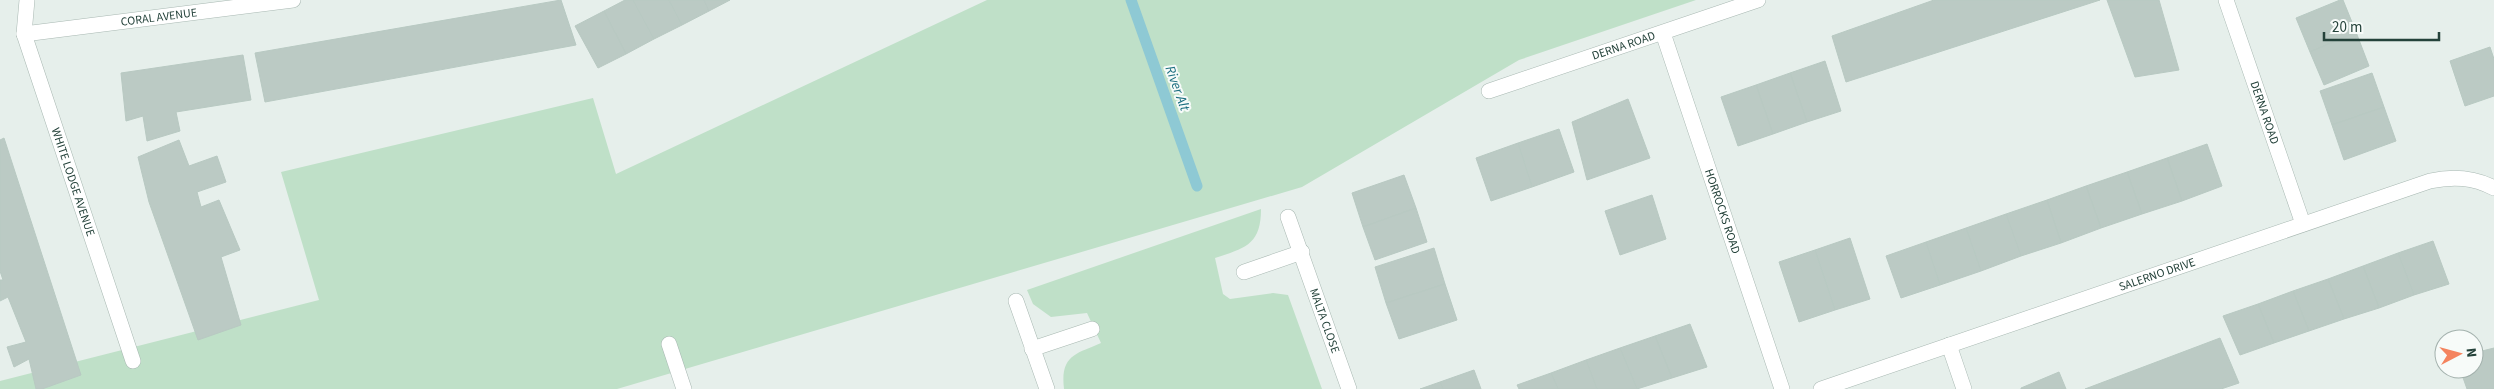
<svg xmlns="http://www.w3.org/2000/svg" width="2494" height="389" font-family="'Source Sans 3',sans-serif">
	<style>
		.green { fill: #bfe0c8 }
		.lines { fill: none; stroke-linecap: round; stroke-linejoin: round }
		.stream { stroke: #8ec9d4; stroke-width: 11 }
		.building { fill: #bbcac4; stroke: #b8c9c2 }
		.minor-casing { stroke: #a8b8b2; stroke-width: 16 }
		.minor { stroke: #fff; stroke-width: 15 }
		.labels { text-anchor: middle; stroke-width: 4; stroke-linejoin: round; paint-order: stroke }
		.street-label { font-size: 12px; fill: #24423a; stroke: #f7fbf9 }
		.water-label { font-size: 14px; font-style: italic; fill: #1c6f80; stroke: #f7fbf9 }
	</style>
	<rect width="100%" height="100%" fill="#e6efeb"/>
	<g class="green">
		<path d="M987,0H1696L1519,60L1302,187L617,389H0V381L319,300L281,172L593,98L616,174Z"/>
		<path d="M1261,209C1261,245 1245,248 1215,258L1223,294L1230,299L1273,293L1288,295L1322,389H1064C1060,355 1076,354 1101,343L1087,313L1051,317L1033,304L1027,290Z"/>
	</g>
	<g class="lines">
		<path class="stream" d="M1131,0L1197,186"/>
	</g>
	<g class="building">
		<path d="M561,0L576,45L265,102L255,53Z"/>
		<path d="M625,0H633L654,39L626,54L604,11Z"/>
		<path d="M633,0H669L682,25L654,39Z"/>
		<path d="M669,0H704L709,11L682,25Z"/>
		<path d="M704,0H730L709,11Z"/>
		<path d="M1934,0H2100L1846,82L1832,36Z"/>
		<path d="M2107,0H2159L2179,70L2135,77Z"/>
		<path d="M2340,0H2343L2356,32L2310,52L2296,18Z"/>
		<path d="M604,11L626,54L598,68L575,26Z"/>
		<path d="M2356,32L2369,66L2324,85L2310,52Z"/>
		<path d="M2490,47L2494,59V96L2465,106L2450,61Z"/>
		<path d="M243,55L251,100L176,112L180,131L147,141L143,116L126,121L121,73Z"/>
		<path d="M1825,61L1841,111L1807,122L1790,73Z"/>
		<path d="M1790,73L1807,122L1773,134L1756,85Z"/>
		<path d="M2372,73L2384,107L2332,125L2320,91Z"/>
		<path d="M1756,85L1773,134L1738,146L1721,97Z"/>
		<path d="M1628,99L1650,158L1587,180L1572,122Z"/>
		<path d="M2384,107L2396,141L2344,160L2332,125Z"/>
		<path d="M1559,129L1574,172L1532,187L1518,143Z"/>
		<path d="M4,138L81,375L42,389H36L29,359L14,367L7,347L26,342L8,297L0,301V280H3L0,271V140Z"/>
		<path d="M179,140L189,166L217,156L226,182L197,192L201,207L219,200L240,250L221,257L241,325L198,340L149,202L138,157Z"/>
		<path d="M1518,143L1532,187L1491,201L1476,158Z"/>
		<path d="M2207,144L2222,186L2182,201L2167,158Z"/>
		<path d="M2167,158L2182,201L2142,214L2127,172Z"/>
		<path d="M2127,172L2142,214L2101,228L2086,186Z"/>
		<path d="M1404,175L1416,208L1363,227L1352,193Z"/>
		<path d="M2086,186L2101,228L2061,243L2047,200Z"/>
		<path d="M1652,195L1666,239L1620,255L1605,211Z"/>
		<path d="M2047,200L2061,243L2021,256L2006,214Z"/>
		<path d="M1416,208L1427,242L1375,260L1363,227Z"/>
		<path d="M2006,214L2021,256L1981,271L1966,228Z"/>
		<path d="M1966,228L1981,271L1940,285L1926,242Z"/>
		<path d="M1850,238L1870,299L1835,310L1815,250Z"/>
		<path d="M2433,241L2449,284L2414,295L2398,253Z"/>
		<path d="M1926,242L1940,285L1901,298L1886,256Z"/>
		<path d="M1434,248L1445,284L1386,303L1375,267Z"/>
		<path d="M1815,250L1835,310L1799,322L1779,262Z"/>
		<path d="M2398,253L2414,295L2379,308L2363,266Z"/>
		<path d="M2363,266L2379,308L2344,319L2328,279Z"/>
		<path d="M2328,279L2344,319L2309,331L2293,291Z"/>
		<path d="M1445,284L1457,320L1399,339L1386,303Z"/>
		<path d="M2293,291L2309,331L2274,343L2258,304Z"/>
		<path d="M2258,304L2274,343L2240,355L2223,316Z"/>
		<path d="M1690,324L1707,367L1672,378L1655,336Z"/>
		<path d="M1655,336L1672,378L1637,389L1620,348Z"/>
		<path d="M2220,338L2239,383L2221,389H2085Z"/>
		<path d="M1620,348L1637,389H1597L1586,360Z"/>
		<path d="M2494,348V389H2467L2460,369H2474V353Z"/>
		<path d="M1586,360L1597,389H1558L1551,373Z"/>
		<path d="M1474,370L1481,389H1443L1440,382Z"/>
		<path d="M2059,372L2066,389H2021V388Z"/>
		<path d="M1551,373L1558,389H1519L1517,385Z"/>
		<path d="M1440,382L1443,389H1420Z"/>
	</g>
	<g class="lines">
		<defs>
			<g id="minor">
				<path id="s1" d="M27,0L24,34L133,361"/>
				<path id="s2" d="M2226,0L2303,224"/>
				<path id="s3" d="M1663,33L1782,389"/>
				<path id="s4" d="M24,34L293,0"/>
				<path id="s5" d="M1489,91L1758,0"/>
				<path id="s6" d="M1288,217L1349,389"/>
				<path d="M1244,272L1302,252"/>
				<path d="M1016,301L1047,389"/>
				<path d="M669,344L684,389"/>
				<path d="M1949,345L1964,389"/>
				<path d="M1032,349L1092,329"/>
				<path id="s7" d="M1821,389L2430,181C2453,176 2473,177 2494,188"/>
			</g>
		</defs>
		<use href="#minor" class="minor-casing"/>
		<use href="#minor" class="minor"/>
	</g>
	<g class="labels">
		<g class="street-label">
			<text dy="4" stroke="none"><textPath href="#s4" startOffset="136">CORAL AVENUE</textPath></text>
			<text dy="4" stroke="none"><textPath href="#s5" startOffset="142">DERNA ROAD</textPath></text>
			<text dy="4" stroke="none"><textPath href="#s2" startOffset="119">DERNA ROAD</textPath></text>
			<text dy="4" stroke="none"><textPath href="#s1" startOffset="190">WHITE LODGE AVENUE</textPath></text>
			<text dy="4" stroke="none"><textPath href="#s3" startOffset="188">HORROCKS ROAD</textPath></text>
			<text dy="4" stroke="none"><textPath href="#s7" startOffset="355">SALERNO DRIVE</textPath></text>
			<text dy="4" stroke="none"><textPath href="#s6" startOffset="110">MALTA CLOSE</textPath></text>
		</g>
		<g class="water-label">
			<text transform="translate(1178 88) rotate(70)" y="5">River Alt</text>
		</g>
	</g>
	<g transform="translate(2459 354) rotate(84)"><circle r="24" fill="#f7fbf9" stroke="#a3b1ad"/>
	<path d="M0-4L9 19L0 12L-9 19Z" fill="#f4845f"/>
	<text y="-8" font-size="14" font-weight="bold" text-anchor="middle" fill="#24423a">N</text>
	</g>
	<path d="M2324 32v8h115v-8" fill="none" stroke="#24423a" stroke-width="2.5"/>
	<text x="2332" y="32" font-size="15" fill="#24423a" stroke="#f7fbf9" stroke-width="4" paint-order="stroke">20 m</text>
</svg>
